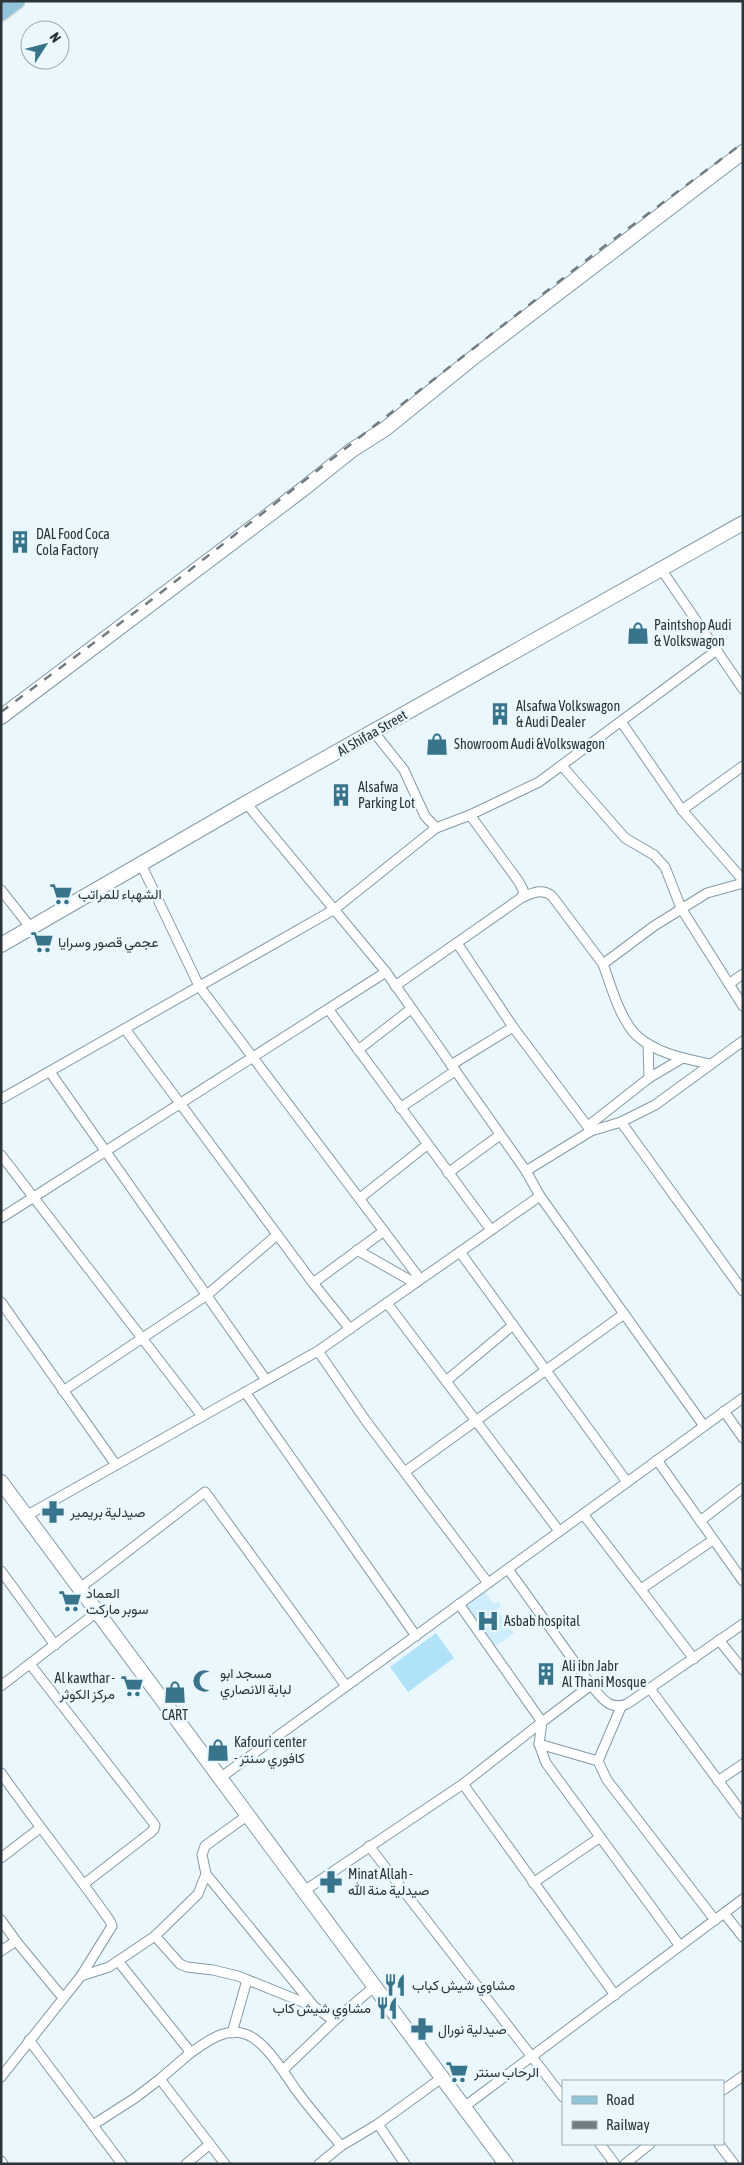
<svg xmlns="http://www.w3.org/2000/svg" width="744" height="2165" font-family="'Asap Condensed',Vazirmatn,sans-serif">
	<style>
		.built { fill: #ceeefc }
		.green { fill: #b0e3f9 }
		.lines { fill: none; stroke-linecap: round; stroke-linejoin: round }
		.street-casing { stroke: #859aa4; stroke-width: 11 }
		.secondary-casing { stroke: #859aa4; stroke-width: 16 }
		.primary-casing { stroke: #d5d6d7; stroke-width: 18 }
		.street { stroke: #fff; stroke-width: 9 }
		.secondary { stroke: #fff; stroke-width: 14 }
		.primary { stroke: #91c4d8; stroke-width: 15 }
		.rail { stroke: #717c80; stroke-width: 2.5; stroke-dasharray: 9 9; stroke-linecap: butt }
		.labels { text-anchor: middle; stroke-width: 5; stroke-linejoin: round; paint-order: stroke }
		.poi-label { font-size: 14px; fill: #2b3438; stroke: #eaf8fe; text-anchor: start }
		.street-label { font-size: 14px; fill: #2b3438; stroke: #eaf8fe }
	</style>
	<rect width="100%" height="100%" fill="#eaf8fe"/>
	<path class="built" d="M482,1588L494,1604L498,1601L501,1606L497,1609L514,1633L492,1649L459,1605Z"/>
	<path class="green" d="M436,1633L454,1658L408,1692L390,1667Z"/>
	<g class="lines">
		<defs>
			<g id="street">
				<path d="M661,569L743,689"/>
				<path d="M622,723L682,810L743,880"/>
				<path d="M373,731L404,770L425,816L436,828L470,815L539,782L717,650"/>
				<path d="M562,766L625,838L654,855L665,867L681,908L743,1006"/>
				<path d="M246,803L386,972L526,1171L540,1196L704,1426"/>
				<path d="M682,810L743,766"/>
				<path d="M470,815L519,882L524,892L521,898"/>
				<path d="M141,864L199,986L420,1279"/>
				<path d="M1,890L31,928"/>
				<path d="M729,984L743,974"/>
				<path d="M395,986L521,898C532,893 542,888 552,896L603,964"/>
				<path d="M329,1010L491,1230"/>
				<path d="M513,1027L591,1131"/>
				<path d="M125,1029L313,1283L350,1329"/>
				<path d="M648,1044L649,1078"/>
				<path d="M358,1050L411,1009"/>
				<path d="M710,1064C685,1059 654,1053 635,1034C619,1016 611,986 603,964L654,926L707,893L743,883"/>
				<path d="M451,1065L513,1027L457,943"/>
				<path d="M50,1072L266,1380"/>
				<path d="M1,1099L335,909L436,828"/>
				<path d="M400,1108L455,1071"/>
				<path d="M621,1122L743,1291"/>
				<path d="M588,1126L649,1078L681,1059"/>
				<path d="M1,1155L202,1416"/>
				<path d="M526,1171L591,1131L621,1122L655,1105L743,1041"/>
				<path d="M448,1173L500,1135"/>
				<path d="M360,1198L427,1145"/>
				<path d="M1,1218L386,972"/>
				<path d="M357,1250L415,1283"/>
				<path d="M460,1252L627,1482"/>
				<path d="M313,1283L384,1231"/>
				<path d="M1,1302L116,1465"/>
				<path d="M387,1303L559,1531"/>
				<path d="M318,1351L366,1421L488,1583"/>
				<path d="M446,1381L513,1325"/>
				<path d="M63,1391L207,1295L277,1235"/>
				<path d="M245,1392L416,1636"/>
				<path d="M724,1411L743,1438"/>
				<path d="M657,1460L743,1581"/>
				<path d="M406,1471L624,1314"/>
				<path d="M583,1514L694,1659"/>
				<path d="M26,1516L318,1351L540,1196"/>
				<path d="M700,1521L743,1488"/>
				<path d="M508,1569L591,1685"/>
				<path d="M1,1571L55,1645"/>
				<path d="M80,1588L205,1492L346,1686"/>
				<path d="M641,1589L713,1540"/>
				<path d="M719,1640L743,1670"/>
				<path d="M30,1664L155,1825L154,1829L150,1833L84,1884"/>
				<path d="M1,1686L97,1612"/>
				<path d="M651,1690L743,1814"/>
				<path d="M621,1707L598,1761L607,1780L715,1920"/>
				<path d="M539,1744L598,1761"/>
				<path d="M1,1773C36,1823 75,1871 110,1921L112,1926L81,1976L1,2077"/>
				<path d="M220,1778L743,1398"/>
				<path d="M718,1781L743,1764"/>
				<path d="M463,1784L615,1995"/>
				<path d="M369,1846L563,2097"/>
				<path d="M1,1858L40,1828"/>
				<path d="M206,1874L313,2005"/>
				<path d="M533,1883L599,1838"/>
				<path d="M304,1891L463,1784L542,1722L459,1604"/>
				<path d="M724,1913L743,1937"/>
				<path d="M1,1920L16,1941L1,1951"/>
				<path d="M155,1936L180,1964L187,1967L213,1970L238,1976L315,2007L334,2021L375,1986"/>
				<path d="M16,1941L63,1998"/>
				<path d="M680,1946L546,1763L539,1744L542,1722L591,1685C601,1697 609,1711 627,1704L743,1624"/>
				<path d="M118,1961L188,2049L189,2054L160,2079L225,2164"/>
				<path d="M81,1976L109,1967L155,1936L198,1894L206,1874L202,1855L205,1846L248,1815"/>
				<path d="M232,2033L247,1980"/>
				<path d="M29,2040L122,2164"/>
				<path d="M189,2054C205,2043 224,2027 245,2034C265,2040 284,2073 296,2090C310,2109 326,2127 341,2146"/>
				<path d="M283,2070L334,2021"/>
				<path d="M723,2090L743,2076"/>
				<path d="M464,2107L743,1899"/>
				<path d="M378,2124L405,2164"/>
				<path d="M93,2125L135,2098L160,2079"/>
				<path d="M600,2144L615,2164"/>
				<path d="M719,2144L734,2164"/>
				<path d="M1,2161L3,2164"/>
				<path d="M186,2164L210,2144"/>
				<path d="M319,2164L341,2146L378,2124L443,2077"/>
				<path d="M625,2164L650,2144"/>
			</g>
			<g id="secondary">
				<path d="M1,717L302,490L352,450L385,429L469,361L743,152"/>
				<path d="M1,945L246,803L743,523"/>
				<path d="M1,1482L506,2164"/>
			</g>
			<path id="primary" d="M1,13L17,1"/>
		</defs>
		<use href="#street" class="street-casing"/>
		<use href="#secondary" class="secondary-casing"/>
		<use href="#primary" class="primary-casing"/>
		<use href="#street" class="street"/>
		<use href="#secondary" class="secondary"/>
		<use href="#primary" class="primary"/>
		<path class="rail" d="M1,712L154,598L598,251L743,143"/>
	</g>
	<defs>
		<symbol id="building-bare" viewBox="-9 -9 18 18"><path d="M-4-6H4V6H1V3H-1V6H-4ZM-2.5-4.3h1.7v1.8h-1.7ZM.8-4.3h1.7v1.8H.8ZM-2.5-1h1.7V.8h-1.7ZM.8-1h1.7V.8H.8Z" fill="#38748b" stroke="#eaf8fe" stroke-width="2.5" paint-order="stroke"/></symbol>
		<symbol id="shop-bare" viewBox="-9 -9 18 18"><path d="M-5-2.5h2.3a2.7 3.5 0 0 1 5.4 0H5L5.5 6h-11ZM-1.5-2.5h3a1.5 2.3 0 0 0-3 0Z" fill="#38748b" stroke="#eaf8fe" stroke-width="2.5" paint-order="stroke"/></symbol>
		<symbol id="supermarket-bare" viewBox="-9 -9 18 18"><path d="M-6-5.5h2.5l.6 2H6L4.5 2H-2.5L-4.4-4H-6ZM-1.5 3.2a1.3 1.3 0 1 0 .1 0ZM3 3.2a1.3 1.3 0 1 0 .1 0Z" fill="#38748b" stroke="#eaf8fe" stroke-width="2.5" paint-order="stroke"/></symbol>
		<symbol id="pharmacy-bare" viewBox="-9 -9 18 18"><path d="M-2-6h4v4h4v4h-4v4h-4v-4h-4v-4h4Z" fill="#38748b" stroke="#eaf8fe" stroke-width="2.5" paint-order="stroke"/></symbol>
		<symbol id="hospital-bare" viewBox="-9 -9 18 18"><path d="M-5-5h3v3.5h4V-5h3V5h-3V1.5h-4V5h-3Z" fill="#38748b" stroke="#eaf8fe" stroke-width="2.5" paint-order="stroke"/></symbol>
		<symbol id="mosque-bare" viewBox="-9 -9 18 18"><path d="M3.5-4.9A6 6 0 1 0 3.5 4.9A5 5 0 1 1 3.5-4.9Z" fill="#38748b" stroke="#eaf8fe" stroke-width="2.5" paint-order="stroke"/></symbol>
		<symbol id="restaurant-bare" viewBox="-9 -9 18 18"><path d="M-5-6h1v4h1v-4h1v4h1v-4h1v5L-1.5 .5V6h-2V.5L-5-1ZM5-6V6H3V1.5H1.5Q1.5-4 5-6Z" fill="#38748b" stroke="#eaf8fe" stroke-width="2.5" paint-order="stroke"/></symbol>
	</defs>
	<g fill-rule="evenodd">
		<use href="#building-bare" x="4" y="526" width="32" height="32"/>
		<use href="#shop-bare" x="622" y="617" width="32" height="32"/>
		<use href="#building-bare" x="484" y="698" width="32" height="32"/>
		<use href="#shop-bare" x="421" y="728" width="32" height="32"/>
		<use href="#building-bare" x="325" y="779" width="32" height="32"/>
		<use href="#supermarket-bare" x="45" y="878" width="32" height="32"/>
		<use href="#supermarket-bare" x="26" y="926" width="32" height="32"/>
		<use href="#pharmacy-bare" x="37" y="1496" width="32" height="32"/>
		<use href="#supermarket-bare" x="54" y="1585" width="32" height="32"/>
		<use href="#hospital-bare" x="472" y="1605" width="32" height="32"/>
		<use href="#building-bare" x="530" y="1658" width="32" height="32"/>
		<use href="#mosque-bare" x="188" y="1665" width="32" height="32"/>
		<use href="#supermarket-bare" x="116" y="1670" width="32" height="32"/>
		<use href="#shop-bare" x="159" y="1676" width="32" height="32"/>
		<use href="#shop-bare" x="202" y="1734" width="32" height="32"/>
		<use href="#pharmacy-bare" x="315" y="1866" width="32" height="32"/>
		<use href="#restaurant-bare" x="379" y="1969" width="32" height="32"/>
		<use href="#restaurant-bare" x="371" y="1992" width="32" height="32"/>
		<use href="#pharmacy-bare" x="406" y="2013" width="32" height="32"/>
		<use href="#supermarket-bare" x="441" y="2056" width="32" height="32"/>
	</g>
	<g class="labels">
		<g class="poi-label">
			<text x="36" y="539">DAL Food Coca<tspan x="36" dy="16">Cola Factory</tspan></text>
			<text x="654" y="630">Paintshop Audi<tspan x="654" dy="16">&amp; Volkswagon</tspan></text>
			<text x="516" y="711">Alsafwa Volkswagon<tspan x="516" dy="16">&amp; Audi Dealer</tspan></text>
			<text x="454" y="749">Showroom Audi &amp;Volkswagon</text>
			<text x="358" y="792">Alsafwa<tspan x="358" dy="16">Parking Lot</tspan></text>
			<text x="78" y="899">الشهباء للمراتب</text>
			<text x="58" y="947">عجمي قصور وسرايا</text>
			<text x="70" y="1517">صيدلية بريمير</text>
			<text x="86" y="1598">العماد<tspan x="86" dy="16">سوبر ماركت</tspan></text>
			<text x="504" y="1626">Asbab hospital</text>
			<text x="562" y="1671">Ali ibn Jabr<tspan x="562" dy="16">Al Thani Mosque</tspan></text>
			<text x="220" y="1678">مسجد ابو<tspan x="220" dy="16">لبابة الانصاري</tspan></text>
			<text x="115" y="1683" text-anchor="end">Al kawthar -<tspan x="115" dy="16">مركز الكوثر</tspan></text>
			<text x="175" y="1720" text-anchor="middle">CART</text>
			<text x="234" y="1747">Kafouri center<tspan x="234" dy="16">- كافوري سنتر</tspan></text>
			<text x="348" y="1879">Minat Allah -<tspan x="348" dy="16">صيدلية منة الله</tspan></text>
			<text x="412" y="1990">مشاوي شيش كباب</text>
			<text x="371" y="2013" text-anchor="end">مشاوي شيش كاب</text>
			<text x="438" y="2034">صيدلية نورال</text>
			<text x="474" y="2077">الرحاب سنتر</text>
		</g>
		<g class="street-label">
			<text transform="translate(372 733) rotate(-30)" y="5">Al Shifaa Street</text>
		</g>
	</g>
	<rect width="744" height="2165" fill="none" stroke="#2b3438" stroke-width="5"/>
	<rect x="562" y="2080" width="162" height="65" fill="#eaf8fe" stroke="#9eaaaf"/>
	<rect x="572" y="2096" width="25" height="8" fill="#91c4d8" stroke="#9eaaaf"/>
	<text x="606" y="2105" font-size="15" fill="#2b3438">Road</text>
	<rect x="572" y="2121" width="25" height="8" fill="#717c80" stroke="#9eaaaf"/>
	<text x="606" y="2130" font-size="15" fill="#2b3438">Railway</text>
	<g transform="translate(45 45) rotate(54)"><circle r="24" fill="#eaf8fe" stroke="#9eaaaf"/>
	<path d="M0-4L9 19L0 12L-9 19Z" fill="#38748b"/>
	<text y="-8" font-size="14" font-weight="bold" text-anchor="middle" fill="#2b3438">N</text>
	</g>
</svg>
